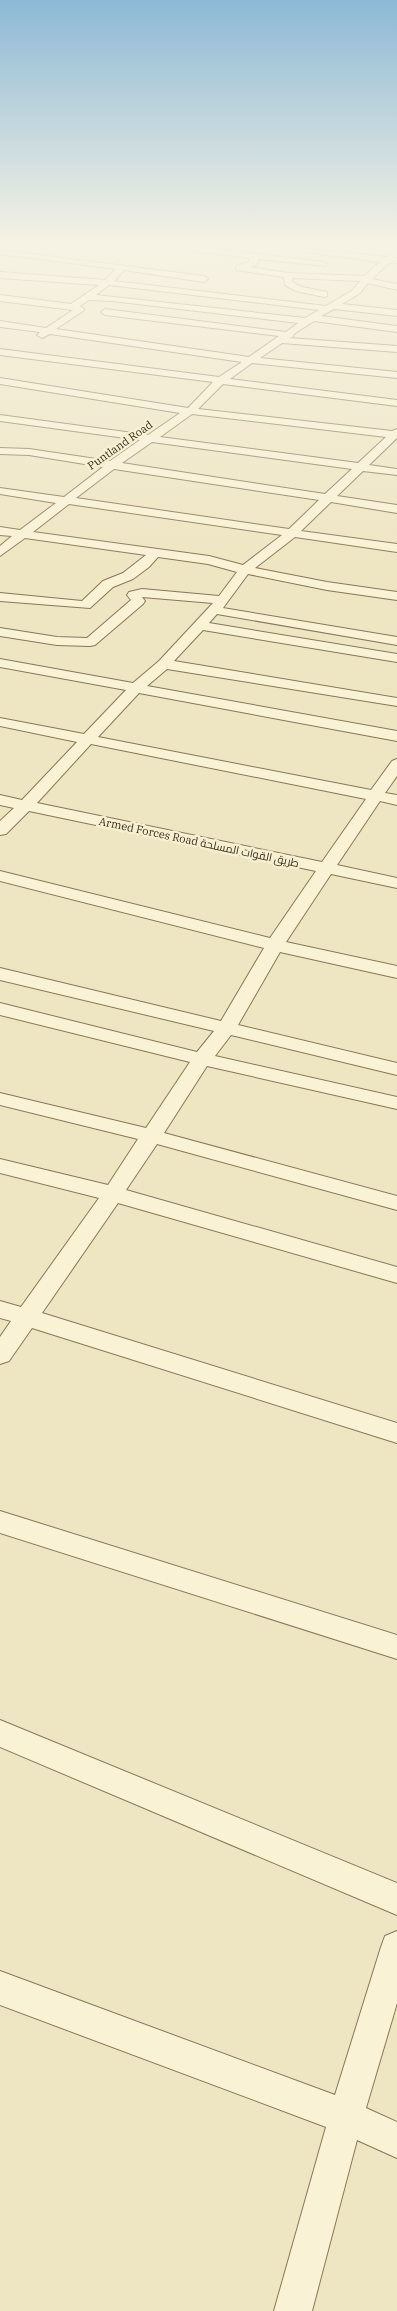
<svg xmlns="http://www.w3.org/2000/svg" width="397" height="2311" font-family="'IBM Plex Serif',Cairo,serif">
	<style>
		.lines { fill: none; stroke-linecap: round; stroke-linejoin: round }
		.minor-casing { stroke: #887759; stroke-width: 2 }
		.minor { fill: #f9f2d5; fill-rule: evenodd }
		.labels { text-anchor: middle; stroke-width: 5; stroke-linejoin: round; paint-order: stroke }
		.far-street-label { font-size: 11px; fill: #382d1d; stroke: #f6efd1 }
	</style>
	<rect width="100%" height="100%" fill="#eee5c2"/>
	<g class="lines">
		<defs>
			<g id="minor">
				<path d="M157,245H182L323,262L327,264L326,266L258,259L257,265L250,267L288,273L364,276L380,262L305,252L301,250L305,248L386,257L397,251V257L395,259H397V263H389L372,279L397,284V290L368,283L359,294L342,304L397,310V316L334,309L321,316L397,326V332L314,321L294,334L293,337L289,338L397,346V352L282,343L260,358L397,372V378L252,363L230,379L397,400V406L223,384L198,409L392,431L397,429V438L369,465L397,469V475L363,471L337,496L397,505V513L331,502L301,531L397,544V552L295,537L255,568L327,582L397,592V600L327,590L248,574L223,608L397,637V645L217,614L209,623L397,654V662L203,630L174,661L397,698V706L167,669L147,686L397,731V741L139,693L98,737L371,790L392,761L397,759V776L385,793L397,795V805L380,801L337,865L397,878V888L331,874L286,942L397,966V978L280,952L238,1025L397,1063V1075L231,1035L215,1056L397,1097V1109L207,1066L164,1133L397,1196V1210L157,1144L126,1190L397,1267V1283L118,1203L42,1313L397,1423V1443L32,1328L9,1361L0,1364V1337L11,1321L0,1318V1301L21,1307L99,1198L0,1173V1159L108,1185L138,1139L0,1105V1093L146,1128L190,1062L0,1015V1003L197,1052L214,1031L0,980V968L221,1021L264,948L0,881V871L270,938L316,871L29,811L6,834L0,835V821L14,808L0,805V795L22,800L77,742L0,726V718L84,734L126,690L0,667V659L133,683L159,661L213,603L142,597L145,601L143,604L95,645L90,646L57,645L0,636V628L57,637L87,638L131,600L127,595L129,592L142,589L219,596L237,572L208,564L158,557L149,567L133,579L113,587L90,608L0,601V593L82,601L103,581L123,573L146,555L25,538L0,556V546L12,536L0,535V527L20,530L56,503L0,494V488L64,497L103,467L29,455L0,454V448L29,449L110,461L140,440L0,421V415L148,435L180,413L0,384V378L188,408L213,382L0,355V349L219,377L242,362L50,334L42,338L37,335L40,332L0,327V321L46,328L73,310L0,301V295L71,304L99,285L0,278V272L105,280L116,269L0,254V250L204,276L208,279L204,282L124,270L114,281L326,306L353,290L360,281L292,278V282L302,287L327,292V296L324,297L296,291L285,285L284,277L236,270V266L249,262V258L161,247ZM109,285L126,287L319,310L305,318L96,295ZM89,300L112,301L298,323L286,332L105,309L101,312L105,315L279,336L249,357L56,329L83,311L84,309L80,306ZM192,414L386,437L358,463L160,437ZM152,442L352,469L325,494L122,463ZM114,469L319,500L289,529L76,498ZM69,504L282,535L243,565L209,556L33,532ZM91,744L366,799L322,862L37,803Z"/>
				<path d="M0,1511L397,1635V1659L0,1533Z"/>
				<path d="M0,1720L397,1883V1915L0,1747Z"/>
				<path d="M397,1931V2003L366,2108L397,2122V2158L357,2140L312,2311H274L326,2127L0,2005V1971L335,2095L381,1947L385,1936Z"/>
			</g>
		</defs>
		<use href="#minor" class="minor-casing"/>
		<use href="#minor" class="minor"/>
	</g>
	<linearGradient id="sky" x2="0" y2="1"><stop stop-color="#8db9d6"/><stop offset="0.43" stop-color="#f7f3e4"/><stop offset="1" stop-color="#f7f3e4" stop-opacity="0"/></linearGradient>
	<rect width="397" height="569" fill="url(#sky)"/>
	<g class="labels">
		<g class="far-street-label">
			<text transform="translate(120 445) rotate(-35)" y="4">Puntland Road</text>
			<text transform="translate(199 842) rotate(12)" y="4">Armed Forces Road طريق القوات المسلحة</text>
		</g>
	</g>
</svg>
